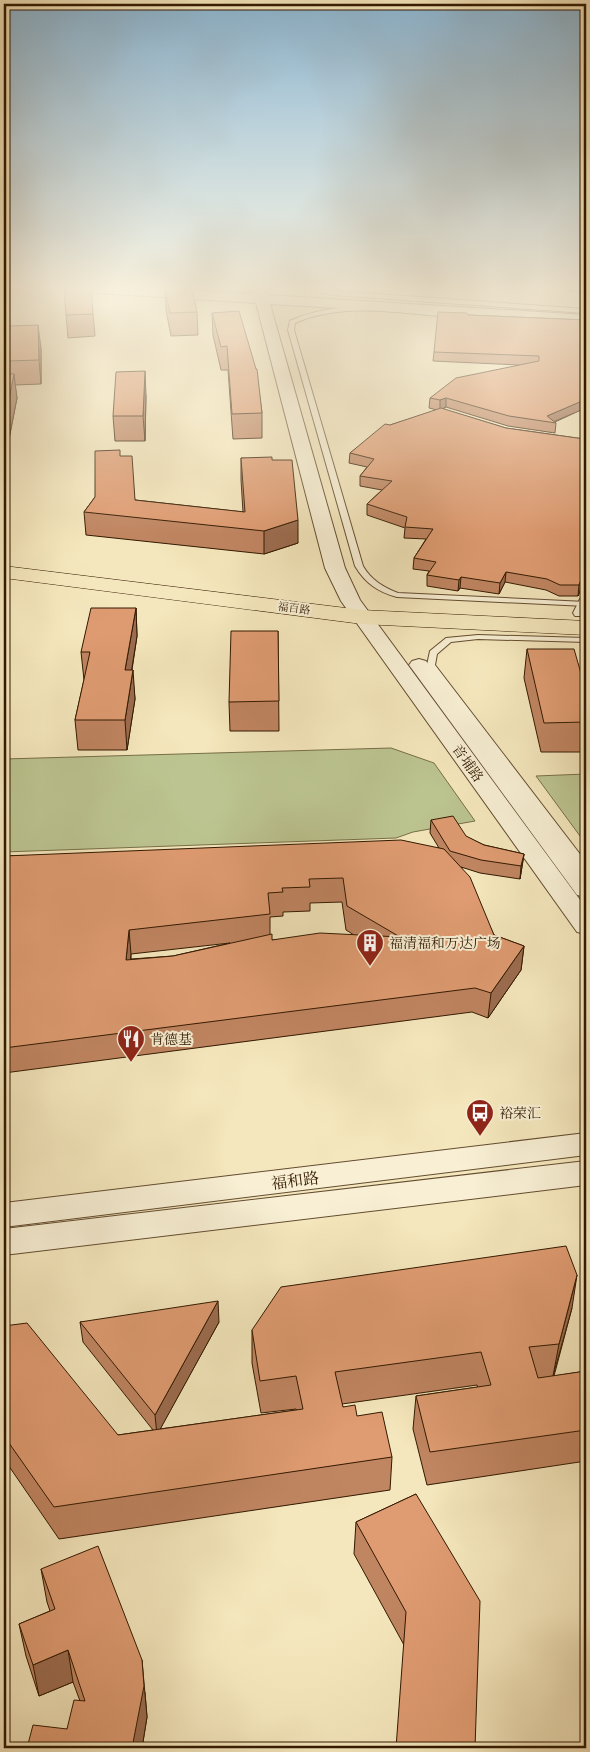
<svg xmlns="http://www.w3.org/2000/svg" width="590" height="1752" font-family="Vollkorn,'Noto Serif SC',serif">
	<style>
		.green { fill: #bcc591; stroke: #776f48 }
		.lines { fill: none; stroke-linecap: round; stroke-linejoin: round }
		.service-casing { stroke: #634c2f; stroke-width: 2 }
		.minor-casing { stroke: #634c2f; stroke-width: 2 }
		.tertiary-casing { stroke: #634c2f; stroke-width: 2 }
		.primary-casing { stroke: #321900; stroke-width: 1 }
		.service { fill: #f8efd4; fill-rule: evenodd }
		.minor { fill: #f8efd4; fill-rule: evenodd }
		.tertiary { fill: #f8efd4; fill-rule: evenodd }
		.primary { fill: #f5e7bd; fill-rule: evenodd }
		.wall { fill: #c08561; stroke: #321900; fill-rule: evenodd }
		.shaded-wall { fill: #9c6c4f; stroke: #321900 }
		.building { fill: #df9b71; stroke: #321900; fill-rule: evenodd }
		.labels { text-anchor: middle; stroke-width: 4; stroke-linejoin: round; paint-order: stroke }
		.far-street-label { font-size: 11px; fill: #321900; stroke: #f8efd4 }
		.street-label { font-size: 14px; fill: #321900; stroke: #f8efd4 }
		.poi-label { font-size: 14px; fill: #321900; stroke: #f8efd4; text-anchor: start }
		.near-street-label { font-size: 16px; fill: #321900; stroke: #f8efd4 }
	</style>
	<rect width="100%" height="100%" fill="#f5e7bd"/>
	<filter id="stains"><feTurbulence type="fractalNoise" baseFrequency=".004" numOctaves="4"/><feColorMatrix values="0 0 0 0 .2 0 0 0 0 .09 0 0 0 0 .02 0 0 0 .5 -.17"/></filter>
	<radialGradient id="worn" r=".72"><stop offset=".6" stop-color="#630" stop-opacity="0"/><stop offset="1" stop-color="#630" stop-opacity=".3"/></radialGradient>
	<g class="green">
		<path d="M391,748L434,763L475,821L413,832L396,838L4,852V759Z"/>
		<path d="M586,774V836H580L536,776Z"/>
	</g>
	<g class="lines">
		<defs>
			<g id="service">
				<path d="M307,289L586,309V313L332,295Z"/>
				<path d="M347,307L391,309L450,313L453,315L450,317C399,313 343,302 295,323L294,330L363,566C371,580 383,587 398,593L586,602V606L397,597C378,592 365,583 355,566L288,330L290,321C309,312 327,309 347,307Z"/>
				<path d="M478,635L586,638V642L478,639L451,642L437,654L435,665L586,862V871L582,870L427,665L430,651L446,638Z"/>
			</g>
			<path id="minor" d="M586,597V616H575L573,613L580,599Z"/>
			<g id="tertiary">
				<path d="M91,289H167L253,294L251,289H265L267,295L586,315V323L270,304L345,568L360,600L586,908V934L577,932L341,601L325,568L256,303L98,293Z"/>
				<path d="M419,659L426,661L586,872V897L577,895L412,669L409,665L412,661Z"/>
				<path d="M586,1133V1155L4,1227V1203Z"/>
				<path d="M586,1161V1185L4,1255V1229Z"/>
			</g>
			<path id="primary" d="M4,566L362,610L586,621V635L362,624L4,578Z"/>
		</defs>
		<use href="#service" class="service-casing"/>
		<use href="#minor" class="minor-casing"/>
		<use href="#tertiary" class="tertiary-casing"/>
		<use href="#primary" class="primary-casing"/>
		<use href="#service" class="service"/>
		<use href="#minor" class="minor"/>
		<use href="#tertiary" class="tertiary"/>
		<use href="#primary" class="primary"/>
	</g>
	<g class="wall">
		<path d="M165,289L197,312L198,335L171,336L166,310Z"/>
		<path d="M212,313L256,369L262,413V438L233,439L228,370H221L213,335Z"/>
		<path d="M93,314L95,336L68,338L66,315Z"/>
		<path d="M468,315L586,320V413L581,410L555,422L556,423L555,433L508,426L446,407L443,409L506,428L577,438L586,439V581H584L578,596H559L546,590L505,582L499,594L460,588L458,591L427,586V575L429,571L413,569L414,558L426,539L404,538L405,528L367,515V504L382,490L360,486V476L367,467L349,463L350,453L390,425L437,410L429,408L430,398L519,365L433,361L434,352Z"/>
		<path d="M41,348V384L15,385L17,398L8,444H4V374H9L8,361Z"/>
		<path d="M146,395L145,441H115L113,416Z"/>
		<path d="M121,456L135,500L243,512L241,480V458L272,460L298,543L264,554L86,535L84,512L95,497Z"/>
		<path d="M136,608L137,636L132,670L135,699L127,750H78L75,720L84,680L81,652Z"/>
		<path d="M278,631L279,731H230L229,702Z"/>
		<path d="M527,649L586,691V752H541L524,678Z"/>
		<path d="M431,820L484,845L524,854L520,879L480,873L461,867L494,935L524,946L521,970L488,1018L472,1012L4,1073V856L439,848L430,833ZM342,902L346,930L354,935L272,940L270,934V917L283,916V912L310,911V903ZM230,943L173,956L131,959V954Z"/>
		<path d="M572,1308L554,1376L586,1371V1461L427,1485L413,1429L416,1396L478,1387L477,1385L342,1404L343,1407L357,1416L392,1457L390,1490L59,1539L4,1459V1326L118,1435L153,1430L83,1342L80,1322H219L160,1429L297,1410L296,1409L261,1413L252,1363V1330Z"/>
		<path d="M416,1494L404,1645L354,1554L356,1522Z"/>
		<path d="M41,1569L145,1692L147,1717L142,1748H27L67,1729L80,1701L73,1682L39,1696L26,1656L19,1624L50,1611L47,1602Z"/>
	</g>
	<g class="shaded-wall">
		<path d="M567,289H586V291L567,292Z"/>
		<path d="M38,325L41,348V384L39,360Z"/>
		<path d="M145,371L146,395L145,441L143,416Z"/>
		<path d="M14,374L17,398L8,444L5,419Z"/>
		<path d="M446,398V407L440,410V400Z"/>
		<path d="M582,401L581,410L553,422L547,416Z"/>
		<path d="M5,450L7,476L5,506L4,499V458Z"/>
		<path d="M298,520V543L264,554V531Z"/>
		<path d="M585,570L584,581L578,596L579,585Z"/>
		<path d="M506,572L505,582L499,594L500,583Z"/>
		<path d="M461,577L460,588L458,591L459,580Z"/>
		<path d="M136,608L137,636L127,699L125,670Z"/>
		<path d="M133,670L135,699L127,750L125,720Z"/>
		<path d="M524,854L522,867L520,879L521,866Z"/>
		<path d="M129,930L131,954L128,984L126,960Z"/>
		<path d="M524,946L521,970L488,1018L491,993Z"/>
		<path d="M577,1275L572,1308L553,1376L559,1344Z"/>
		<path d="M218,1301L219,1322L157,1435L155,1415Z"/>
		<path d="M68,1650L73,1682L39,1696L33,1665Z"/>
		<path d="M142,1660L147,1717L142,1748H132Z"/>
	</g>
	<g class="building">
		<path d="M64,289H91L93,314L66,315Z"/>
		<path d="M165,289H192L197,312L170,313Z"/>
		<path d="M239,311L256,369H257L262,413L232,414L227,346L221,347L212,313Z"/>
		<path d="M438,312L467,313L468,315L586,320V403L582,401L547,416L556,423L509,416L446,398L440,400L430,398L456,378L539,361V356L434,352Z"/>
		<path d="M38,325L39,360L8,361L9,326Z"/>
		<path d="M145,371L143,416H113L116,372Z"/>
		<path d="M4,374H14L5,419H4Z"/>
		<path d="M441,408L506,428L577,438L586,439V570H585L579,585H560L547,579L506,572L500,583L461,577L459,580L427,575L436,562L414,558L433,529L405,527L407,517L367,504L392,481L360,476L374,459L350,453L385,424L390,425Z"/>
		<path d="M120,450V456H132L135,500L245,512L241,458L272,457V460H292L298,520L264,531L84,512L95,497V451Z"/>
		<path d="M91,608H136L125,670H133L125,720H75L90,652H81Z"/>
		<path d="M231,631H278L279,701L229,702Z"/>
		<path d="M527,649H574L586,691V722L544,723Z"/>
		<path d="M453,816L466,836L484,845L524,854L521,866L481,860L450,851L431,820Z"/>
		<path d="M401,840L444,849L470,877L494,935L524,946L491,993L475,988L4,1048V856ZM343,878L347,906L400,937L320,933L272,940V934L173,956L126,960L129,930L270,914L268,893L283,892L282,888L310,887L309,879Z"/>
		<path d="M566,1246L577,1275L559,1344L529,1347L538,1378L586,1371V1430L430,1452L416,1396L491,1385L481,1352L335,1372L343,1407L355,1405L357,1416L382,1412L392,1457L54,1507L4,1436V1326L27,1323L118,1435L303,1409L296,1376L260,1381L252,1330L281,1287Z"/>
		<path d="M218,1301L155,1415L80,1322Z"/>
		<path d="M416,1494L480,1601L475,1748H396L406,1612L356,1522Z"/>
		<path d="M98,1546L142,1660L144,1686L132,1748H27L33,1725L67,1729L74,1700L85,1701L68,1650L33,1665L19,1624L55,1609L41,1569Z"/>
	</g>
	<linearGradient id="sky" x2="0" y2="1"><stop stop-color="#8cb8d6"/><stop offset="0.54" stop-color="#faf4e1"/><stop offset="1" stop-color="#faf4e1" stop-opacity="0"/></linearGradient>
	<rect width="590" height="534" fill="url(#sky)"/>
	<defs>
		<symbol id="building-pin" viewBox="-11 -11 22 30"><path d="M0 17L-7.5 6A9.5 9.5 0 1 1 7.5 6Z" fill="#8f2418" stroke="#f8efd4"/><path d="M-4-6H4V6H1V3H-1V6H-4ZM-2.5-4.3h1.7v1.8h-1.7ZM.8-4.3h1.7v1.8H.8ZM-2.5-1h1.7V.8h-1.7ZM.8-1h1.7V.8H.8Z" fill="#fff"/></symbol>
		<symbol id="restaurant-pin" viewBox="-11 -11 22 30"><path d="M0 17L-7.5 6A9.5 9.5 0 1 1 7.5 6Z" fill="#8f2418" stroke="#f8efd4"/><path d="M-5-6h1v4h1v-4h1v4h1v-4h1v5L-1.5 .5V6h-2V.5L-5-1ZM5-6V6H3V1.5H1.5Q1.5-4 5-6Z" fill="#fff"/></symbol>
		<symbol id="bus-pin" viewBox="-11 -11 22 30"><path d="M0 17L-7.5 6A9.5 9.5 0 1 1 7.5 6Z" fill="#8f2418" stroke="#f8efd4"/><path d="M-5-6H5V4H4V6H2V4H-2V6H-4V4H-5ZM-3.5-4V0h7V-4ZM-3.5 1.2v1.5H-2V1.2ZM2 1.2v1.5H3.5V1.2Z" fill="#fff"/></symbol>
	</defs>
	<g fill-rule="evenodd">
		<use href="#building-pin" x="354" y="927" width="32" height="43"/>
		<use href="#restaurant-pin" x="115" y="1023" width="32" height="43"/>
		<use href="#bus-pin" x="464" y="1097" width="32" height="43"/>
	</g>
	<g class="labels">
		<g class="far-street-label">
			<text transform="translate(294 608) rotate(7)" y="4">福百路</text>
		</g>
		<g class="street-label">
			<text transform="translate(468 763) rotate(55)" y="5">音埔路</text>
		</g>
		<g class="poi-label">
			<text x="389" y="948">福清福和万达广场</text>
			<text x="150" y="1044">肯德基</text>
			<text x="499" y="1118">裕荣汇</text>
		</g>
		<g class="near-street-label">
			<text transform="translate(295 1180) rotate(-7)" y="6">福和路</text>
		</g>
	</g>
	<rect width="590" height="1752" fill="none" stroke="#f5e7bd" stroke-width="20"/>
	<rect x="5" y="5" width="580" height="1742" fill="none" stroke="#321900" stroke-width="2.5"/>
	<rect x="10" y="10" width="570" height="1732" fill="none" stroke="#321900"/>
	<rect width="100%" height="100%" filter="url(#stains)"/>
	<rect width="100%" height="100%" fill="url(#worn)"/>
</svg>
